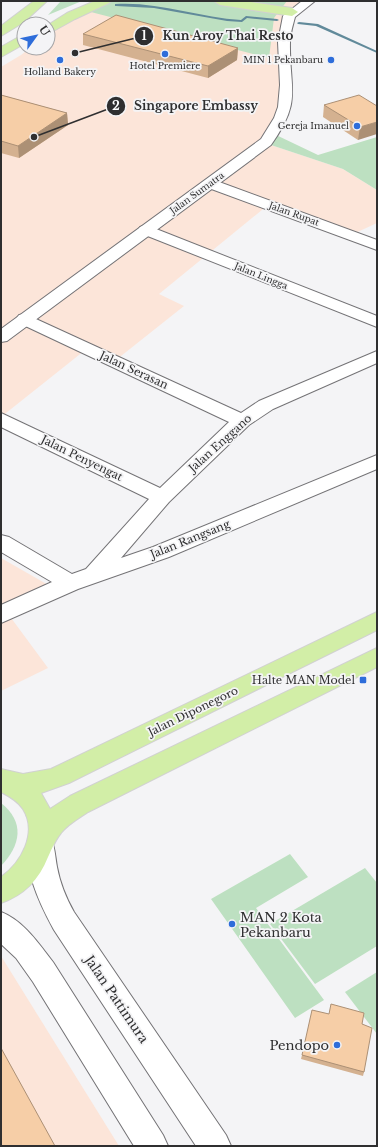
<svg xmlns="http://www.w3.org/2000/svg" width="378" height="1147" font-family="'Libre Baskerville',serif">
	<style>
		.commercial { fill: #fce5d9 }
		.green { fill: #bde0c1 }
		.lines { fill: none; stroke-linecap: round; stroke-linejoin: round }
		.stream { fill: #618a9a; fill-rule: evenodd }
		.minor-casing { stroke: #747376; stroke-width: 2 }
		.tertiary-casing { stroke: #747376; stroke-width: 2 }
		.secondary-casing { stroke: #747376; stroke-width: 2 }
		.primary-casing { stroke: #d1d1d1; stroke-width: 2 }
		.minor { fill: #fff; fill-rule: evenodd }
		.tertiary { fill: #fff; fill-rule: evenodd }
		.secondary { fill: #fff; fill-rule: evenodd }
		.primary { fill: #d2eea7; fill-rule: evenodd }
		.wall { fill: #d4b190 }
		.shaded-wall { fill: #ac9075 }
		.building { fill: #f6cea7; stroke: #ac9075 }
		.poi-dot { fill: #2e6dda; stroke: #f4f4f6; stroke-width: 1.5 }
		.labels { text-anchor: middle; stroke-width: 3.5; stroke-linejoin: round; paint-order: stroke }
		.far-poi-label { font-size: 9px; fill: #2f2f30; stroke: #f4f4f6; text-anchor: end }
		.far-street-label { font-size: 9px; fill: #2f2f30; stroke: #f4f4f6 }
		.street-label { font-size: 11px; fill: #2f2f30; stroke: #f4f4f6 }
		.poi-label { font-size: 11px; fill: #2f2f30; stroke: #f4f4f6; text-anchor: end }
		.near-poi-label { font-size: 13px; fill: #2f2f30; stroke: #f4f4f6; text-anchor: start }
		.near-street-label { font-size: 13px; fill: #2f2f30; stroke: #f4f4f6 }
		.leader { fill: none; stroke: #2f2f30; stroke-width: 1.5 }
		.callout-dot { fill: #2f2f30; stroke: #f4f4f6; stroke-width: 1.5 }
		.mark-label { font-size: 12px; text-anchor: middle; font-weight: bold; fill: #fff }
		.callout-label { font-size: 12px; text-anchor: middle; font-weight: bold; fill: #2f2f30; stroke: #f4f4f6; stroke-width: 3.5; stroke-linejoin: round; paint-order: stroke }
	</style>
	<rect width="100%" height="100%" fill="#f4f4f6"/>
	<g class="commercial">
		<path d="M107,1H308L291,12L285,82L274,129L1,335V67L21,55L30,48H48V33Z"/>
		<path d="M265,143L343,169L377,190V223L351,235L212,184Z"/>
		<path d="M212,185L268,205L159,294L184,306L116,360L89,347L1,417V338Z"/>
		<path d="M1,558L50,586L3,607L48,668L1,691Z"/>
		<path d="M1,956L119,1146H1Z"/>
	</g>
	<g class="green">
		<path d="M61,1H82L48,15Z"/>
		<path d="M106,1H287L274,18L269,58L87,11Z"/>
		<path d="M274,134L318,155L377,137V190L343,169L265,143Z"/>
		<path d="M1,803C25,822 21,845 1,866Z"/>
		<path d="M290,854L308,877L256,908L324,1000L295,1018L211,899Z"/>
		<path d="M365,868L377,883V946L315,984L270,924Z"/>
		<path d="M377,972V1034L345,992Z"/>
	</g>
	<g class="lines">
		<g class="stream">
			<path d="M115,4C156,1 199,17 241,20L246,16L277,19L279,20L277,21L247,18L242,22L227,21L154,8L116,6H115Z"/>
			<path d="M299,22L318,24L377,51V53L316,26L298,24L297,23Z"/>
		</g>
		<defs>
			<g id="minor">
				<path d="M211,179L377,240V250L206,187L203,184L206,181Z"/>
				<path d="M146,225L377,316V327L140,233L138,230L140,227Z"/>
				<path d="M25,314L241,413L259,401L377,351V363L273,409L249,425L169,502L121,558L153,547L377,455V469L169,557L78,589L1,623V605L52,582L1,552V535L9,537L72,574L86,569L149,499L1,427V413L160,488L229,422L19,323L16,319L19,315Z"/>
			</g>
			<path id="tertiary" d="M302,1H315L295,17C293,25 290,34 290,42C289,90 303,100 271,145L7,341L1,342V329L261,139L274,118L278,107L280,85L278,42L283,16Z"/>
			<g id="secondary">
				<path d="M41,832L50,836C55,846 55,856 57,867C60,883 66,898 74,912L226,1135L231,1146H196L54,930C41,906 19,863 32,836Z"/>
				<path d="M1,912C24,921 39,944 53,962L163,1135L168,1146H134L33,982L16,958L1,944Z"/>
			</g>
			<g id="primary">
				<path d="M34,1H47L24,22L1,36V26Z"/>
				<path d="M95,1H111L109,3L75,19L48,34V25L67,13Z"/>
				<path d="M214,1H243L292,8L298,12L292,16L220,5Z"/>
				<path d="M24,34V44L1,57V47Z"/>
				<path d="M377,612V630L69,783L41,793L50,809L70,796L377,648V667L88,812C79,818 68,824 61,833C55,840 52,849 48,857C39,880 24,895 1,903V877C21,863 38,833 23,809C18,801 9,796 1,792V769L23,774L51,769Z"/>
			</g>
		</defs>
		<use href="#minor" class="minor-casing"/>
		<use href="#tertiary" class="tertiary-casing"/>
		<use href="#secondary" class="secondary-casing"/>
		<use href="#primary" class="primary-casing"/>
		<use href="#minor" class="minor"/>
		<use href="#tertiary" class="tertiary"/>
		<use href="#secondary" class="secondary"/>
		<use href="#primary" class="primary"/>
	</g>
	<g class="wall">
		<path d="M83,34L238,48L237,60L208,78L83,45Z"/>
		<path d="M1,95L67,113L68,125L19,158L1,153Z"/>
		<path d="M324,105L377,106L358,140L323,117Z"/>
		<path d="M362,1024L364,1072L363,1076L301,1059L302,1055Z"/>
	</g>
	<g class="shaded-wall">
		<path d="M238,48L237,60L208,78V66Z"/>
		<path d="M67,113L68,125L19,158L18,146Z"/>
		<path d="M377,122V134L358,140L360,127Z"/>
	</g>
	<g class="building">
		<path d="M116,15L238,48L208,66L83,34Z"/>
		<path d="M1,95L67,113L18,146L1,141Z"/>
		<path d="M359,95L377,106V122L360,127L324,105Z"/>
		<path d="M331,1004L364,1013L362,1024L372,1028L364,1072L302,1055L312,1010L329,1014Z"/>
		<path d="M1,1048L55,1146H1Z"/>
	</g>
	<g class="poi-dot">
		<circle cx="165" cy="54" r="4"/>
		<circle cx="60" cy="60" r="4"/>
		<circle cx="331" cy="60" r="4"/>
		<circle cx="357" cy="126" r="4"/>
		<rect x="359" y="676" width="8" height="8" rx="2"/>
		<circle cx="232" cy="924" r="4"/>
		<circle cx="337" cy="1045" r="4"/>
	</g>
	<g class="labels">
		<g class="far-poi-label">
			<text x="323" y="63">MIN 1 Pekanbaru</text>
			<text x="165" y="69" text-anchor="middle">Hotel Premiere</text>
			<text x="60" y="75" text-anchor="middle">Holland Bakery</text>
			<text x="349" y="129">Gereja Imanuel</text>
		</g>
		<g class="far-street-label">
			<text transform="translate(197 193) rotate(-36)" y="3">Jalan Sumatra</text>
			<text transform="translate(294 214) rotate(20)" y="3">Jalan Rupat</text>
			<text transform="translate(261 276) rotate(22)" y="3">Jalan Lingga</text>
		</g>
		<g class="street-label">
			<text transform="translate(134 370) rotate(25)" y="4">Jalan Serasan</text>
			<text transform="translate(220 443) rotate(-42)" y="4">Jalan Enggano</text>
			<text transform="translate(82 458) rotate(26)" y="4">Jalan Penyengat</text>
			<text transform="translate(190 539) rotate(-22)" y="4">Jalan Rangsang</text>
			<text transform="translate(193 711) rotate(-26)" y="4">Jalan Diponegoro</text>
		</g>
		<g class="poi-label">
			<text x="355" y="684">Halte MAN Model</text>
		</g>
		<g class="near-poi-label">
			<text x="240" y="922">MAN 2 Kota<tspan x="240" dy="15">Pekanbaru</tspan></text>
			<text x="329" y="1050" text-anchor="end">Pendopo</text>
		</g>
		<g class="near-street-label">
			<text transform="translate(117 999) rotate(56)" y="5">Jalan Pattimura</text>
		</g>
	</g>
	<path class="leader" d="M75 53L144 36M34 137L116 106"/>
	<g class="callout-dot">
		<circle cx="75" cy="53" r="4"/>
		<circle cx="34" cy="137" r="4"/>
		<circle cx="144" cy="36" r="10"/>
		<circle cx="116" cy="106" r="10"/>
	</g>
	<g class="mark-label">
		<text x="144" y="40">1</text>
		<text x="116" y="110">2</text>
	</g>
	<g class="callout-label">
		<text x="228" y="40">Kun Aroy Thai Resto</text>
		<text x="196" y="110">Singapore Embassy</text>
	</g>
	<rect width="378" height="1147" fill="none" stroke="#2f2f30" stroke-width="4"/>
	<g transform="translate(36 36) rotate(57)"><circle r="19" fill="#f4f4f6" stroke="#a5a5a7"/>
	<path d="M0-3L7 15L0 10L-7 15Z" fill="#2e6dda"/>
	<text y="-6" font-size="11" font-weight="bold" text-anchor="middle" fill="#2f2f30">U</text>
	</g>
</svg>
